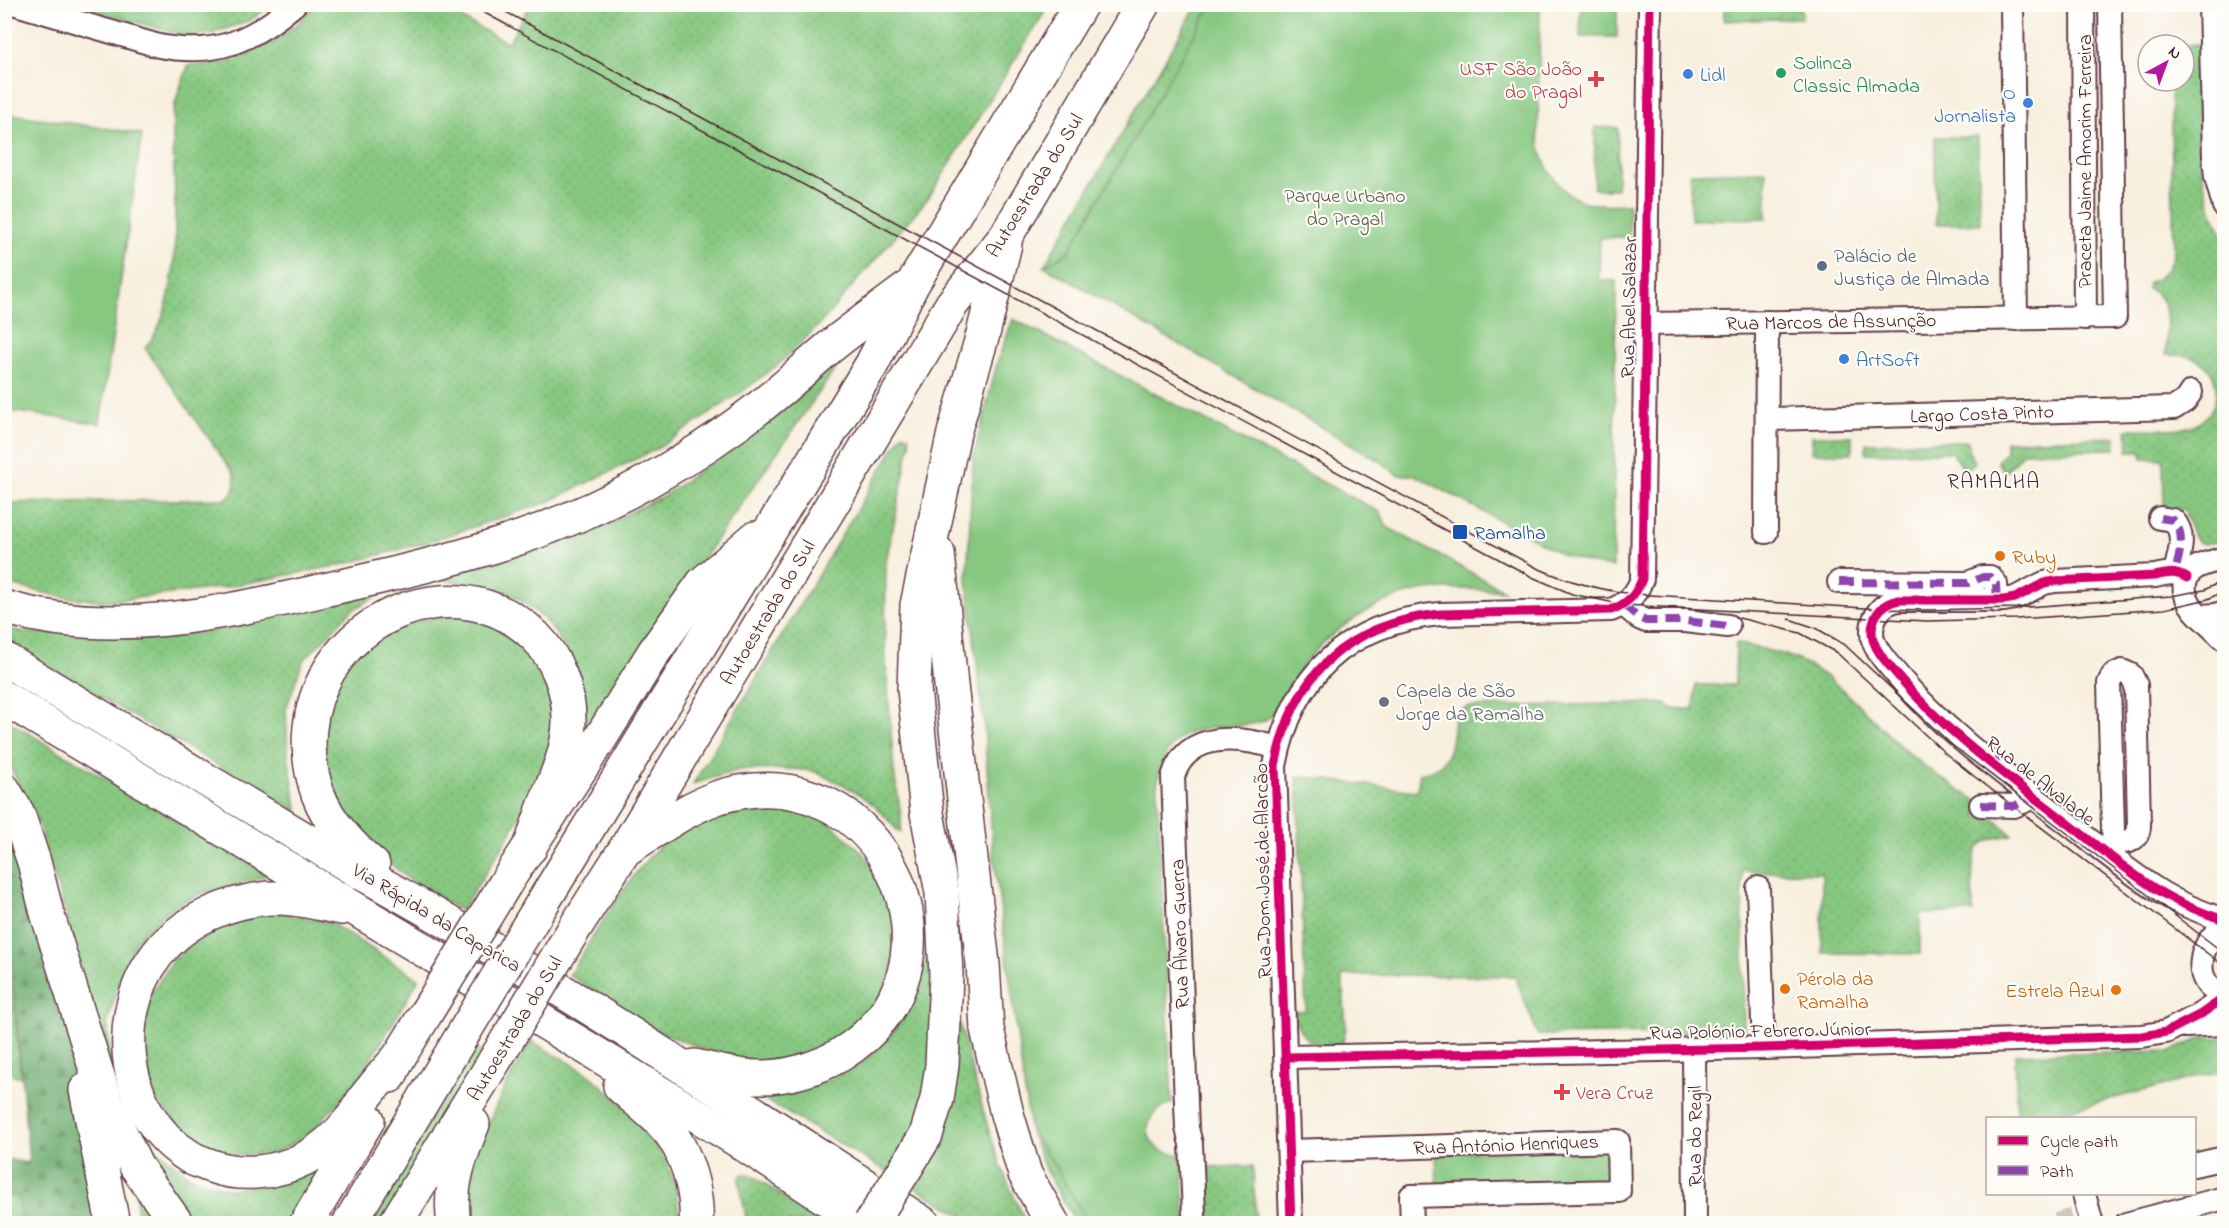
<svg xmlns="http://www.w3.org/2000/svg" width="2229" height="1228" font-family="'Indie Flower',sans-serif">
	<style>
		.grass { fill: url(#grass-dots); stroke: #687456; stroke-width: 1.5 }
		.forest { fill: url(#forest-firs); stroke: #5c664d; stroke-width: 1.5 }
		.green { fill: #87c881; stroke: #687456; stroke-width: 1.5 }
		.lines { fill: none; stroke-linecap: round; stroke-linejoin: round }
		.minor-tunnel { stroke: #d5c5ba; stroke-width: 22; stroke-dasharray: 22 11; stroke-linecap: butt }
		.minor-casing { stroke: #643e46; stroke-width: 26 }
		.highway-casing { stroke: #643e46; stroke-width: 36 }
		.minor { stroke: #fff; stroke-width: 22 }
		.highway { stroke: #fff; stroke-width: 33 }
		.tram { stroke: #4a1f2b; stroke-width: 1.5 }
		.highway-bridge-casing { stroke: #643e46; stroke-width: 36; stroke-linecap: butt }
		.highway-bridge { stroke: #fff; stroke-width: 33 }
		.quiet { stroke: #8e44ad; stroke-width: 8; stroke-dasharray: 15 8; stroke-linecap: butt }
		.cycleway-casing { stroke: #fdfcf7; stroke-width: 13 }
		.cycleway { stroke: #d6006c; stroke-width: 9 }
		.leisure-dot { fill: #2e9e5b; stroke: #fdfcf7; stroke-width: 2 }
		.shop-dot { fill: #3f7fe0; stroke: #fdfcf7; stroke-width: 2 }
		.health-dot { fill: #e0444e; stroke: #fdfcf7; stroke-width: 2 }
		.service-dot { fill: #5c6f8a; stroke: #fdfcf7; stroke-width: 2 }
		.transit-dot { fill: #1a4fb4; stroke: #fdfcf7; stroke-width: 2 }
		.food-dot { fill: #e8710a; stroke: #fdfcf7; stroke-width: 2 }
		.worship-dot { fill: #6b7280; stroke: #fdfcf7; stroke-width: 2 }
		.labels { text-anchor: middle; stroke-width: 4.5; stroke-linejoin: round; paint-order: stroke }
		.leisure-label { font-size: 20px; fill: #27864d; stroke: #fdfcf7; text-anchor: start }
		.health-label { font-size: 20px; fill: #be3a42; stroke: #fdfcf7; text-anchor: end }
		.shop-label { font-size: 20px; fill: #366cbe; stroke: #fdfcf7; text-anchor: start }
		.street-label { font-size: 20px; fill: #4a1f2b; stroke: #fdfcf7 }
		.park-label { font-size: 20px; fill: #5f5a49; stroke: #fdfcf7 }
		.service-label { font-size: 20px; fill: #4e5e75; stroke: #fdfcf7; text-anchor: start }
		.transit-label { font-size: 20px; fill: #164399; stroke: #fdfcf7; text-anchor: start }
		.food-label { font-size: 20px; fill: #c56008; stroke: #fdfcf7; text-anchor: start }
		.worship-label { font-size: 20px; fill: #5b616d; stroke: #fdfcf7; text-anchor: start }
		.neighbourhood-label { font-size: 21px; letter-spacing: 1.5px; fill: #4a1f2b; stroke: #fdfcf7 }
	</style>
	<defs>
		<pattern id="grass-dots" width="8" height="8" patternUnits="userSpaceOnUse" patternTransform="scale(1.5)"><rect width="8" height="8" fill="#87c881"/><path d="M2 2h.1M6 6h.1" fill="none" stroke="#76ab70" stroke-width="1.8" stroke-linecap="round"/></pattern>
		<pattern id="forest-firs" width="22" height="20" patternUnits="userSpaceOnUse" patternTransform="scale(1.5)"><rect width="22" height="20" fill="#6dac6f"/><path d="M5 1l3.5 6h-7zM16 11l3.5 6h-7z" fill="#5c8b5b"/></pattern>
	</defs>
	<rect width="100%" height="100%" fill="#fdfcf7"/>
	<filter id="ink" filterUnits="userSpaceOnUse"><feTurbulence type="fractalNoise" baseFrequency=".0167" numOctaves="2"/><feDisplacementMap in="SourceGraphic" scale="12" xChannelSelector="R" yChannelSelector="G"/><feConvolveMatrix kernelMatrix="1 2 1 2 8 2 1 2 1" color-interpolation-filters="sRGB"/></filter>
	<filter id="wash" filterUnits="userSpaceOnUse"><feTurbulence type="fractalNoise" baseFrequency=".008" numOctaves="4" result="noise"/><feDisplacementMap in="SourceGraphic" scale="24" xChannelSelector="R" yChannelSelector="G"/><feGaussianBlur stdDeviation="1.35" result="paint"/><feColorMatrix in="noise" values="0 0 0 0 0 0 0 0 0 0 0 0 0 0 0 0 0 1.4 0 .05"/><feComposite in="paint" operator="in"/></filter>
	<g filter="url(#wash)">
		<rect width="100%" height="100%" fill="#f8efde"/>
		<g class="grass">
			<path d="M75,5H271L251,20L211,34L186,36Z"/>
			<path d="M315,5H437L508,43L529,7L525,5H1049L929,197L819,325L780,363L742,392L658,448L546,503L424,543L345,564L226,587L112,601L68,598L5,584V503L226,499C234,492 236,485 234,474L145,348C190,296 171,184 173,119C173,102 183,82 188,66C200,64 213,65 225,62C256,55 296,31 315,5Z"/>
			<path d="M1197,5H1212L1068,253L1044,266Z"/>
			<path d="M1724,5H1801L1802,18L1724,21Z"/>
			<path d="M2197,44C2199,111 2191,177 2224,237V536C2194,556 2192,534 2184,509L2164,510L2163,459L2142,458V451H2128L2127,429C2144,429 2177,431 2192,426C2221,416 2225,375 2198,360C2188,355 2177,355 2166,355C2166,334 2173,295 2147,289L2148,283C2163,278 2171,267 2174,251L2170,81H2184V60H2187V45Z"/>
			<path d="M1595,127L1618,128L1617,189H1594Z"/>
			<path d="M1978,137L1980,224H1936L1935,137Z"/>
			<path d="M1766,171L1767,218L1691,220L1690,173Z"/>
			<path d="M835,364L836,368L585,728L570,655L557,635L541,616L518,598L490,587L444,580L433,581L380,594L352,610L303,661L286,709L288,756L298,812L5,642L4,626L21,632L103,634L203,633L568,543L665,495L738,443L805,392L831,365Z"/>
			<path d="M903,433L909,436L910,444L886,562L885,646L894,772L901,815V831L899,832L876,807L862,796L844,785L813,771L793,769L739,770L693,784Z"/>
			<rect x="1812" y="436" width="40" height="17"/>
			<path d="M2116,437L2115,449L2023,452L2005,472L1997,462L2006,451V441Z"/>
			<path d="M1968,441L1969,452L1975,462L1965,472L1952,452L1866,453V443Z"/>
			<path d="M471,611L517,632L539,664L556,700L549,762L506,841L461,911L407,878L348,828L320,777V724L338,676L371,630Z"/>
			<path d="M1736,643C1756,648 1779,651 1798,660C1839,679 1868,716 1900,746C1924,767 1951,786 1979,802L1977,818L1994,819L2012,835C2001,837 1988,838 1980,846C1969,857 1973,896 1973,912L1920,914V954L1822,953V873L1742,871L1744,1032L1538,1035L1515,976L1342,975L1346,1027L1342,1047C1312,1046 1301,1042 1293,1012L1306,1011L1297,776L1417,791L1420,773C1452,770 1452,741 1454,716L1457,711L1468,707L1657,703L1666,704L1673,709H1694L1696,685H1735Z"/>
			<path d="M4,719L270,875L199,894L166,912L136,941L119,983L107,1023L112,1074L134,1123L157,1149L189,1176L229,1189L269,1185L323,1163L288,1223H138L136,1195L110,1075L67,918L35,814L5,758Z"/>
			<path d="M742,803L817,812L859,849L889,886L896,958L881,995L832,1050L745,1066L648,1027L569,975C601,925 641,849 694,820C708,812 727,809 742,803Z"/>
			<path d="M280,912L331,923L419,979L359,1080L307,1136L275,1153L231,1156L187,1134L156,1100L138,1032L149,996L175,957L225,922Z"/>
			<path d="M929,934C938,958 947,983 955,1007C976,1080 990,1156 1027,1223H975L750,1091C778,1089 814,1088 840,1075C896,1047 924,995 929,934Z"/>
			<path d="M5,938L7,941L21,1077L5,1073Z"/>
			<path d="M2204,1037L2224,1038V1070L2045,1116L2017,1118L2015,1054L2171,1051Z"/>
			<path d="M531,1041C549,1052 569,1062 587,1073C595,1079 603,1087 611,1094C651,1130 680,1168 679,1223H466L469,1163L507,1083Z"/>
			<path d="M1030,1131L1056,1167L1088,1223H1076L1046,1171Z"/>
			<path d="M1253,1166L1256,1223H1212V1220H1206L1204,1167Z"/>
			<path d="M742,1174H750L822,1223H747L739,1180Z"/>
			<path d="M5,1194L19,1197L20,1223L5,1224Z"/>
		</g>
		<path class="forest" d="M4,831L43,936L85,1084L110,1223H20L19,1197L5,1194V1159L29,1163L10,944L5,937Z"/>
		<g class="green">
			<path d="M1212,4L1540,5L1538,135C1541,166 1561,200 1595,204C1606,205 1618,204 1629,204V237L1600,238L1599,280L1616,281L1613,567L1596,565L1563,555L1415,475H1398L1380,461L1044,266L1068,253Z"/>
			<path d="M1581,5H1617V37H1580Z"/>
			<path d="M5,113L142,134L100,424L5,410Z"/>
			<path d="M1013,319L1372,508L1381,513L1387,527L1505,591C1480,590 1453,587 1427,590C1381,596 1332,628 1304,664C1291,681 1283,709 1265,720C1255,725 1244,725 1233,726C1188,729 1164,734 1157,786L1172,1103C1135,1115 1143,1156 1182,1154L1185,1216L1187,1223H1088L1056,1167L1030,1131L993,852L984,725L967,579L973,459L998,360Z"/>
			<path d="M473,1047L485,1054L383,1223L367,1224Z"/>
			<path d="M1612,1148L1613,1186L1437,1191L1436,1153Z"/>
		</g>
	</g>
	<g filter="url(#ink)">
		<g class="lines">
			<path class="minor-tunnel" d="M2057,1224L2073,1219"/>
			<defs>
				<g id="minor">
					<path d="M16,4L159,46C216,57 252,41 295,4"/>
					<path d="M2012,4L2016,319"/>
					<path d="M2083,4L2085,318"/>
					<path d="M2210,4L2214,157L2216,177L2224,206"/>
					<path d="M1646,324L2115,317L2110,4"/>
					<path d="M1767,419L2174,408L2185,401L2191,392"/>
					<path d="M2160,518L2173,520C2187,534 2179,555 2175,572"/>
					<path d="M1766,532L1767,322"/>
					<path d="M2224,558C2216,561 2205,563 2197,567C2175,580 2186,603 2200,616L2216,615L2224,612"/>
					<path d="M2187,578C2175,571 2168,573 2155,576L2055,581L2044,583L2015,598L2004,600H1899C1889,602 1883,605 1877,614C1872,622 1871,631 1873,640C1878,655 1890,666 1899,677C1946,733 2003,773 2060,817C2094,843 2126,871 2162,893C2182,905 2203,913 2224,920"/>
					<path d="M1839,582L1968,583L1983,577H1990L1996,584L1997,601"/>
					<path d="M1624,605L1639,618L1646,621H1685L1728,626"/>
					<path d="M2200,616L2224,639"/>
					<path d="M2122,671L2131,675L2136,685L2139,826C2138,841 2127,844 2114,841L2113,830L2109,683L2113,675Z"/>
					<path d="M1981,805L2014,806L2033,797"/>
					<path d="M1758,888L1764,1048"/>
					<path d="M2224,927C2198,942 2190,985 2224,995"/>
					<path d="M2185,1026L2224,1024"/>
					<path d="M1694,1049L1695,1224"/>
					<path d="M1286,1057L1764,1048L2142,1036L2166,1032L2201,1014L2224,998"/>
					<path d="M1289,1151L1618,1141L1619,1191L1411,1196L1412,1224"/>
					<path d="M2194,1165L2224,1158"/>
					<path d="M2084,1194L2092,1224"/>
					<path d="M1194,1215L1191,1144L1187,1128L1173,777C1187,729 1241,737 1278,748"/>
					<path d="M1291,1224L1275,766C1292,675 1348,623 1440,614L1611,610C1627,604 1636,595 1642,579L1650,4"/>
					<path d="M2126,1224L2224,1198"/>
				</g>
				<g id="highway">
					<path d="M938,553L951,685L983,964L987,1029L1007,1114L1025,1174L1053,1224"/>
					<path d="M4,607C113,640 226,612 333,588C444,563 548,537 648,481C696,454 742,423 783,388C802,372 820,354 840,339C862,322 885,305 908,288"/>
					<path d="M4,659L358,871C552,978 738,1103 924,1224"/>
					<path d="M4,698L582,1045L737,1140L865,1224"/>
					<path d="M4,790L18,814L34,862L47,913L106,1102L136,1166L177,1224"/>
					<path d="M628,848C657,830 686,808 719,797C884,747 982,970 840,1055C816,1069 785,1078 757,1077C736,1076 715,1071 695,1066"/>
					<path d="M373,865C350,845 329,823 318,794C287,707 340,617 431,603C470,597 507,609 535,636C557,658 570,692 569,723C568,749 559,769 550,792C542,811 536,830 530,848"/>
					<path d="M505,884L600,739L654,652L703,583L755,538"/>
					<path d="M540,907L872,364L912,285L1081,4"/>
					<path d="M341,908C315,903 286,895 260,899C226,904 192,918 167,943C109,1003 117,1113 190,1157C196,1161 204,1163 211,1166C241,1177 276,1173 304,1159C322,1150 339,1134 352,1118C357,1111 361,1102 367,1095C377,1082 388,1069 399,1057"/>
					<path d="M576,926L624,851L952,304L1006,236L1143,4"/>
					<path d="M390,1076L399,1057L426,1013"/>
					<path d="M620,1086C638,1102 660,1118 674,1138C689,1162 698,1196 696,1224"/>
					<path d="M86,1090L113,1224"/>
					<path d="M907,1166L926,1135L937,1099L942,1065L946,975L942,893L927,813L914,689L917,605L954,433L983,334L1005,244"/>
					<path d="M306,1224L368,1120"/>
					<path d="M349,1224L460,1039"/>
					<path d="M395,1224L495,1060"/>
					<path d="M454,1224C448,1188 460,1156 473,1124"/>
				</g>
			</defs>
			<use href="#minor" class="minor-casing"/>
			<use href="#highway" class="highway-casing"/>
			<use href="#minor" class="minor"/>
			<use href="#highway" class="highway"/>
			<g class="tram">
				<path d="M468,4L1532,577L1572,594L1624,605L1926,621L2016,619L2164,609L2208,599L2224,591"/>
				<path d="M491,4L1537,568C1569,582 1599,590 1634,594L1881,609L1926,610L2016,608L2171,596L2204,590L2224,580"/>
				<path d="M1735,617L1800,633L1837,653L1945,753L1975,777L2224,966"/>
				<path d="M1789,619L1816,628L1845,645L1952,745L2224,953"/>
			</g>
			<defs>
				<g id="highway-bridge">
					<path d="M426,1013L505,884"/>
					<path d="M460,1039L540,907"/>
					<path d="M495,1060L576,926"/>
					<path d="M870,1224L907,1166"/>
				</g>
			</defs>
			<use href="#highway-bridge" class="highway-bridge-casing"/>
			<use href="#highway-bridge" class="highway-bridge"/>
			<g class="quiet">
				<path d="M2160,518L2173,520C2187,534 2179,555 2175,572"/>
				<path d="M1839,582L1968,583L1983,577H1990L1996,584L1997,601"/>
				<path d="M1624,605L1639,618L1646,621H1685L1728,626"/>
				<path d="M1992,766L2004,751"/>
				<path d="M1981,805L2014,806L2033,797"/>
			</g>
			<defs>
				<g id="cycleway">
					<path d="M2187,578C2175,571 2168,573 2155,576L2055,581L2044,583L2015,598L2004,600H1899C1889,602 1883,605 1877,614C1872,622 1871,631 1873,640C1878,655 1890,666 1899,677C1946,733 2003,773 2060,817C2094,843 2126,871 2162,893C2182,905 2203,913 2224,920"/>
					<path d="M1286,1057L1764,1048L2142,1036L2166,1032L2201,1014L2224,998"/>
					<path d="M1291,1224L1275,766C1292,675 1348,623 1440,614L1611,610C1627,604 1636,595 1642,579L1650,4"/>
				</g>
			</defs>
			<use href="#cycleway" class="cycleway-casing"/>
			<use href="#cycleway" class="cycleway"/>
		</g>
	</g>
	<circle class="leisure-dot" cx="1781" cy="73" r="6"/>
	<g class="shop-dot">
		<circle cx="1688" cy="74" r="6"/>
		<circle cx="2028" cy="103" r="6"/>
		<circle cx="1844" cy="359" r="6"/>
	</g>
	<g class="health-dot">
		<path d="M1593 70h6v6h6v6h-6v6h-6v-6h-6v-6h6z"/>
		<path d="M1559 1083h6v6h6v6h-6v6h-6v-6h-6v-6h6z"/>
	</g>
	<circle class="service-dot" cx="1822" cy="266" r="6"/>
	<rect class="transit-dot" x="1452" y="524" width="16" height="16" rx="3"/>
	<g class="food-dot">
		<circle cx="2000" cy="556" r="6"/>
		<circle cx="1785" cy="989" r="6"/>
		<circle cx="2116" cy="990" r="6"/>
	</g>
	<circle class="worship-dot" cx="1384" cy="702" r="6"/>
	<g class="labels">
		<g class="leisure-label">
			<text x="1793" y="69">Solinca<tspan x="1793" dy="23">Classic Almada</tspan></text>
		</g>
		<g class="health-label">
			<text x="1582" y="75">USF São João<tspan x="1582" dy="23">do Pragal</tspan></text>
			<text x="1576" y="1099" text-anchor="start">Vera Cruz</text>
		</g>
		<g class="shop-label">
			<text x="1700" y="81">Lidl</text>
			<text x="2016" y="99" text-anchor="end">O<tspan x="2016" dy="23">Jornalista</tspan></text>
			<text x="1856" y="366">ArtSoft</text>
		</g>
		<g class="street-label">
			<text transform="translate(2084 161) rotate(-90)" y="7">Praceta Jaime Amorim Ferreira</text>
			<text transform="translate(1034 185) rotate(-58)" y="7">Autoestrada do Sul</text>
			<text transform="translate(1628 307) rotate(-89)" y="7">Rua Abel Salazar</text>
			<text transform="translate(1831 321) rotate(-1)" y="7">Rua Marcos de Assunção</text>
			<text transform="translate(1982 413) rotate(-2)" y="7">Largo Costa Pinto</text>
			<text transform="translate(767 612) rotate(-59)" y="7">Autoestrada do Sul</text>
			<text transform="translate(2041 780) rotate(38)" y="7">Rua de Alvalade</text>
			<text transform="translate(1262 871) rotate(-91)" y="7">Rua Dom José de Alarcão</text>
			<text transform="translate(437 917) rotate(31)" y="7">Via Rápida da Caparica</text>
			<text transform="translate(1179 934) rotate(-92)" y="7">Rua Álvaro Guerra</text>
			<text transform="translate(514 1028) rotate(-59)" y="7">Autoestrada do Sul</text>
			<text transform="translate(1760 1030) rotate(-1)" y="7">Rua Polónio Febrero Júnior</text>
			<text transform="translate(1694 1136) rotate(-90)" y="7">Rua do Regil</text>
			<text transform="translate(1506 1144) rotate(-2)" y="7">Rua António Henriques</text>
		</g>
		<g class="park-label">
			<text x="1345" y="202">Parque Urbano<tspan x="1345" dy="23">do Pragal</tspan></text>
		</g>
		<g class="service-label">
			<text x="1834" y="262">Palácio de<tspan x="1834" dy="23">Justiça de Almada</tspan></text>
		</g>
		<g class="transit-label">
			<text x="1474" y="539">Ramalha</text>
		</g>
		<g class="food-label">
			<text x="2012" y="563">Ruby</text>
			<text x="1797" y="985">Pérola da<tspan x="1797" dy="23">Ramalha</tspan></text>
			<text x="2104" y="997" text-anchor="end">Estrela Azul</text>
		</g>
		<g class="worship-label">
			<text x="1396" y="697">Capela de São<tspan x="1396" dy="23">Jorge da Ramalha</tspan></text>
		</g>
		<g class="neighbourhood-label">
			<text x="1994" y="488">RAMALHA</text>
		</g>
	</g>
	<rect width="2229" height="1228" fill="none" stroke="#fdfcf7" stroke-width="24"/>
	<rect x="1986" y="1117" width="210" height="78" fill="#fdfcf7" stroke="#b5a4a5" stroke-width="1.5"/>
	<rect x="1998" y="1136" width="30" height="9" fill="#d6006c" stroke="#b5a4a5" stroke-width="1.5"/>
	<text x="2040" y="1147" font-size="18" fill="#4a1f2b">Cycle path</text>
	<rect x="1998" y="1166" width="30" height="9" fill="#8e44ad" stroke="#b5a4a5" stroke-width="1.5"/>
	<text x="2040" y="1177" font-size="18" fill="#4a1f2b">Path</text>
	<g transform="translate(2166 63) rotate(41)"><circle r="28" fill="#fdfcf7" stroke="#b5a4a5" stroke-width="1.5"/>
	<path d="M0-4.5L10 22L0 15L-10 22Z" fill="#b5179e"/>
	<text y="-9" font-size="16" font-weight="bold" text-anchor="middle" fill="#4a1f2b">N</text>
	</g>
</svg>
